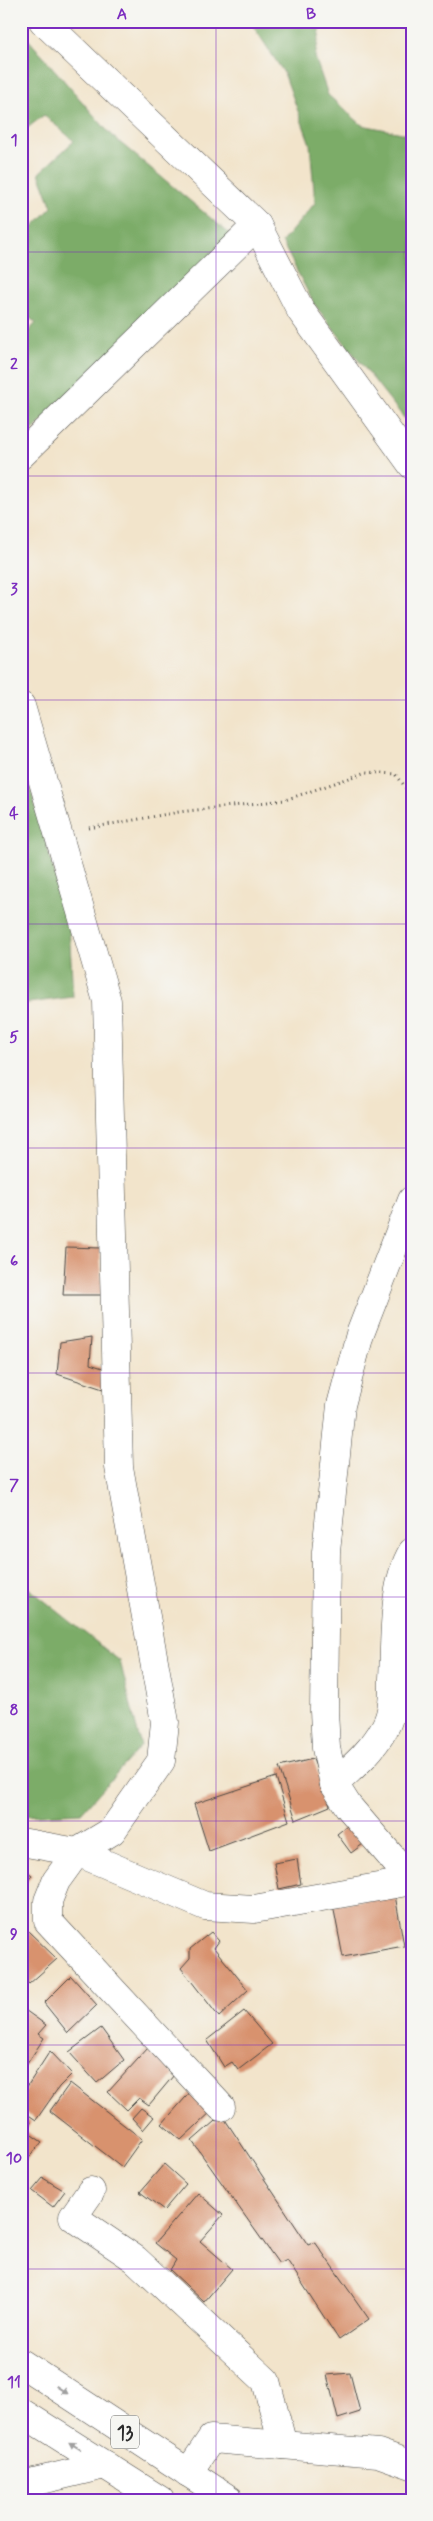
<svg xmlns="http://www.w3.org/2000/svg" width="433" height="2521" font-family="Mynerve,sans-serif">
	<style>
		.forest { fill: #7bac67; stroke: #536c49 }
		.building { fill: #d8926e }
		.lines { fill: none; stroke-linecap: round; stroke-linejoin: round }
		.street-casing { stroke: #494743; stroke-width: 29 }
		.primary-casing { stroke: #494743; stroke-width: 29 }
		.path { stroke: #494743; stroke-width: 3; stroke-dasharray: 1 4; stroke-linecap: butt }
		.street { stroke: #fff; stroke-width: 28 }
		.primary { stroke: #fff; stroke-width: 28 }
		.oneway { fill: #a0a0a0 }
		.grid { fill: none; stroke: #7b2cbf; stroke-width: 1; stroke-opacity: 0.55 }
		.labels { text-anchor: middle; stroke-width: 4; stroke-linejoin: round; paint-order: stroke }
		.shield { fill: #f6f6f2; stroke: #686867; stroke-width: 1 }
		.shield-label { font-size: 19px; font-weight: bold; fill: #2b2b2b }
		.neatline { fill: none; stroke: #7b2cbf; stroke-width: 2 }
		.grid-label { font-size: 16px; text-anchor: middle; font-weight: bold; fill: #7b2cbf }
	</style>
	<rect width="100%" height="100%" fill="#f6f6f2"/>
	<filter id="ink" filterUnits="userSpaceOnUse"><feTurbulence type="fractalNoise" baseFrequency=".02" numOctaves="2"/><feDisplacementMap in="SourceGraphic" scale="10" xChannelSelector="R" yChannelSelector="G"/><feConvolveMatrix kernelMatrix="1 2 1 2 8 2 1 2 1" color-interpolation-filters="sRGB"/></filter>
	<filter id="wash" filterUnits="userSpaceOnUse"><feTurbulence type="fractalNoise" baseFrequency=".0096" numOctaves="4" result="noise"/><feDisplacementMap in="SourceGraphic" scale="20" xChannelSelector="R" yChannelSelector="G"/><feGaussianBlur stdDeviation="1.12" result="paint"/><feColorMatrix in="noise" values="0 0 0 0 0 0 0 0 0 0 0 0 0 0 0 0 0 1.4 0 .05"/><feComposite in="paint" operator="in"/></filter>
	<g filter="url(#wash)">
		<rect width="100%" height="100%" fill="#f2e4cb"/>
		<g class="forest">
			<path d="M250,21H322L315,57L328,95L362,125L412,135V428L314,304L282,242L315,203L310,144L284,73Z"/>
			<path d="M21,31L111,135L231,235L21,442V339L36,323L21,311V239L52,207L39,173L74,141L44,115L21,133Z"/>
			<path d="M21,755L69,924L73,997L21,1004Z"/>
			<path d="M21,1582L120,1661L141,1746L81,1813L21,1816Z"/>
		</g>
		<g id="blocks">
			<g class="building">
				<path d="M66,1247L100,1248L102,1295H63Z"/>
				<path d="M92,1337L90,1364L106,1369V1390L57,1374L60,1342Z"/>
				<path d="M313,1759L330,1806L296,1820L279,1767Z"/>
				<path d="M276,1777L289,1821L209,1851L194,1804Z"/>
				<path d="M347,1826L363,1844L351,1853L337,1834Z"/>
				<path d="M297,1859L301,1884L279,1889L274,1863Z"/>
				<path d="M21,1867L32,1875L21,1891Z"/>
				<path d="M395,1895L404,1946L343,1957L333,1905Z"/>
				<path d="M27,1930L57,1959L29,1984L21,1976V1935Z"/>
				<path d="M211,1932L219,1941L214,1948L248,1990L219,2017L181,1968L190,1958V1949Z"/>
				<path d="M71,1976L97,2005L68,2033L44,2003Z"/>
				<path d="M22,2008L46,2025L38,2034L44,2038L21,2073Z"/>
				<path d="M244,2011L272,2044L238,2070L232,2062L224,2067L207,2040Z"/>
				<path d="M101,2028L124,2060L97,2083L69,2052Z"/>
				<path d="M148,2048L174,2075L149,2105L139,2098L127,2110L108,2092Z"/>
				<path d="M50,2051L72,2074L59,2087L36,2120L21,2110V2096Z"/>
				<path d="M70,2083L142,2139L122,2167L50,2111Z"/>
				<path d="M193,2089L213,2110L181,2140L162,2124Z"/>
				<path d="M141,2108L154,2117L143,2130L132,2118Z"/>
				<path d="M222,2115L308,2245L315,2242L369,2319L339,2340L287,2260L279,2264L192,2141Z"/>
				<path d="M21,2116L31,2122L26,2131L42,2142L21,2167Z"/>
				<path d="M164,2164L186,2184L164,2210L140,2192Z"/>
				<path d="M43,2178L65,2191L53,2207L32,2191Z"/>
				<path d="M198,2193L223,2215L200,2241L232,2269L204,2302L170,2270L176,2260L155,2243Z"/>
				<path d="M350,2373L360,2412L338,2419L327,2375Z"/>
			</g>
		</g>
	</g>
	<g filter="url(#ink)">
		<use href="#blocks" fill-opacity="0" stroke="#494743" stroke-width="1"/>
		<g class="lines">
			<defs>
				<g id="street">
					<path d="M43,21L257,225L301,311L412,465"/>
					<path d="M21,455L257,225"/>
					<path d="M21,706L107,1001L119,1467L165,1722L161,1761L112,1831L77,1852L56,1881L48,1901V1921L221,2107"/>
					<path d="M412,1200L360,1334L341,1405L326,1552L324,1711L326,1748L334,1784L348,1806L412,1881"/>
					<path d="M334,1784C353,1767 373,1750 385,1727C393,1713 393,1695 393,1679C395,1640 392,1586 412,1552"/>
					<path d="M21,1842L77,1852L205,1906L254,1909L412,1881"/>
					<path d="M91,2191L73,2217L135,2259L266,2381L283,2445"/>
					<path d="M21,2485L105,2465"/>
				</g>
				<g id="primary">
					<path d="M21,2363L230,2500"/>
					<path d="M21,2412L160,2500"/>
					<path d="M188,2473L211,2439L378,2453L412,2465"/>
				</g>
			</defs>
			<use href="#street" class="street-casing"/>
			<use href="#primary" class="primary-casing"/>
			<path class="path" d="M89,828L179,812L285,800L367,772L396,774L412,797"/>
			<use href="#street" class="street"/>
			<use href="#primary" class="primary"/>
		</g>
		<defs><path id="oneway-solid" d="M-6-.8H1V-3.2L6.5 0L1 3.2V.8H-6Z" transform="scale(1.25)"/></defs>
		<g class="oneway">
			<use href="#oneway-solid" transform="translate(62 2390) rotate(33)"/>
			<use href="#oneway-solid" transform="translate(75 2446) rotate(-148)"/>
		</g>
	</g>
	<path class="grid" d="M216,21V2500M21,252H412M21,476H412M21,700H412M21,924H412M21,1148H412M21,1373H412M21,1597H412M21,1821H412M21,2045H412M21,2269H412"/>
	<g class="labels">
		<rect class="shield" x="111" y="2415.5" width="28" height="33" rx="4"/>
		<g class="shield-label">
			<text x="125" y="2439">13</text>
		</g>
	</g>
	<rect width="433" height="2521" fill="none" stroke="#f6f6f2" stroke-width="55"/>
	<rect x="28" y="28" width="378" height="2466" class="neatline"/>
	<g class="grid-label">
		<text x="122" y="19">A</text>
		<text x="311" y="19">B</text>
		<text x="14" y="145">1</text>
		<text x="14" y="369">2</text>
		<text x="14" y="594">3</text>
		<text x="14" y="818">4</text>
		<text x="14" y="1042">5</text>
		<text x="14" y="1266">6</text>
		<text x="14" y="1490">7</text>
		<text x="14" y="1715">8</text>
		<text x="14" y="1939">9</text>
		<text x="14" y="2163">10</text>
		<text x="14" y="2387">11</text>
	</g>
</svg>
